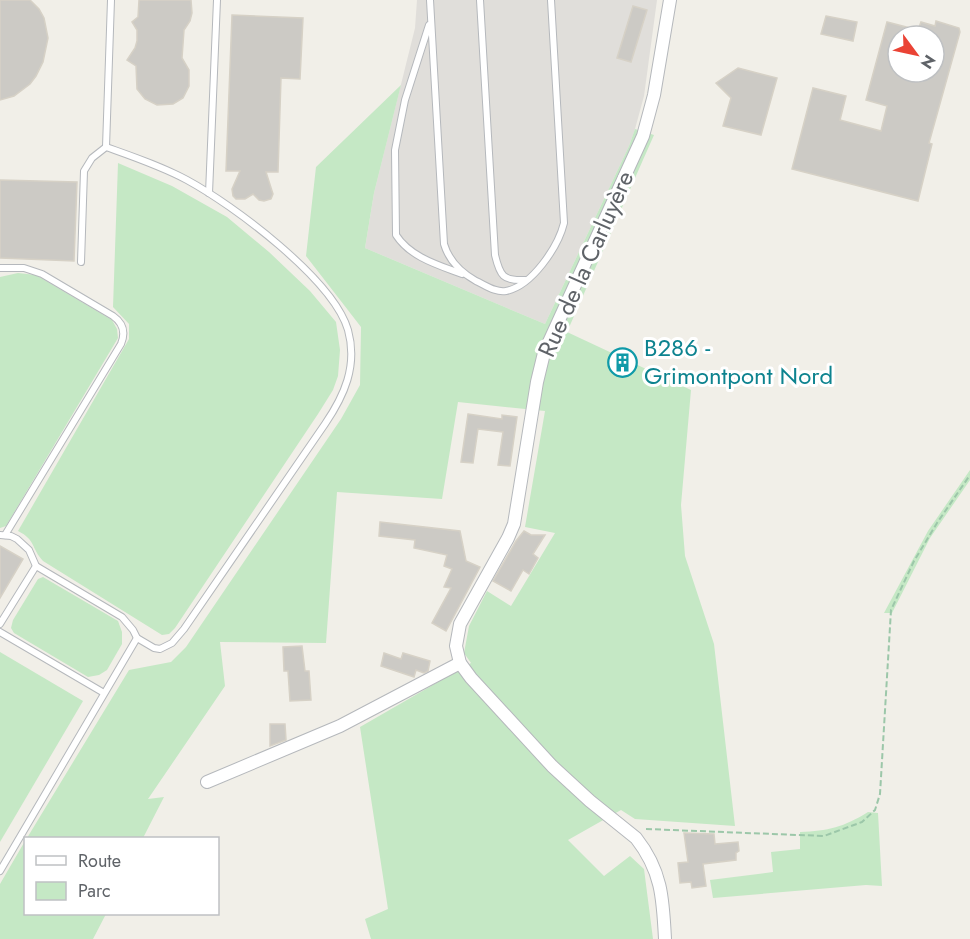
<svg xmlns="http://www.w3.org/2000/svg" width="970" height="939" font-family="Jost,sans-serif">
	<style>
		.industrial { fill: #e0deda }
		.green { fill: #c5e8c5 }
		.building { fill: #cccac5; stroke: #d6d1c6; stroke-width: 1.5; fill-rule: evenodd }
		.lines { fill: none; stroke-linecap: round; stroke-linejoin: round }
		.service-casing { stroke: #b5b8bc; stroke-width: 8 }
		.minor-casing { stroke: #b5b8bc; stroke-width: 14 }
		.path { stroke: #9cc7a9; stroke-width: 2; stroke-dasharray: 6 3; stroke-linecap: butt }
		.service { stroke: #fff; stroke-width: 6 }
		.minor { stroke: #fff; stroke-width: 12 }
		.labels { text-anchor: middle; stroke-width: 6; stroke-linejoin: round; paint-order: stroke }
		.street-label { font-size: 24px; fill: #5f6368; stroke: #fff }
		.culture-label { font-size: 24px; fill: #0d838f; stroke: #fff; text-anchor: start }
	</style>
	<rect width="100%" height="100%" fill="#f1efe8"/>
	<path class="industrial" d="M417,0H657L644,96L635,129L629,146L545,324L365,248L374,193L415,28Z"/>
	<g class="green">
		<path d="M401,85L374,193L365,248L545,324L629,146L635,129L654,135L567,332L691,390L681,505L685,556L714,644L735,826L635,819L621,810L568,840L604,876L630,856L644,869L653,939H371L365,919L388,909L360,727L471,663L464,653L469,626L487,591L511,606L555,533L525,527L545,411L458,402L442,499L337,492L326,643L220,642L225,686L148,799L164,797L143,838H27L129,670L171,662L186,647L341,419L360,385L361,327L306,256L316,167Z"/>
		<path d="M118,163L172,186L227,217L269,252L310,291L336,322L340,350L338,376L333,390L318,414L175,628L169,634L162,635L43,561C31,548 36,540 18,531L129,339V324L113,307Z"/>
		<path d="M18,273L36,275L112,320L117,329L118,338L6,526L0,528V277Z"/>
		<path d="M970,470V480L930,538L892,613H884L928,531Z"/>
		<path d="M43,577L118,621L122,632V644L107,670L99,675L88,677L14,633L11,628L13,620L38,579Z"/>
		<path d="M0,652L83,701L0,842Z"/>
		<path d="M868,812L878,813L882,886L866,885L713,898L710,880L773,872L771,852L800,849V832C828,831 844,827 868,812Z"/>
		<path d="M25,841L26,914H106L93,939H0V884Z"/>
	</g>
	<g class="building">
		<path d="M0,0H30L39,9L44,18L48,38L43,62L36,76L30,84L14,96L0,100Z"/>
		<path d="M139,0H191L192,13L190,21L184,30L182,58L189,70V86L183,98L173,104L157,105L145,99L137,89L136,66L127,60L135,48L137,41V30L132,22L138,17Z"/>
		<path d="M633,6L647,10L631,62L617,58Z"/>
		<path d="M232,15L303,18L300,79L281,78L278,172H266L273,194L271,199L264,201L259,200L253,194L245,199H236L233,196L232,189L240,171H226Z"/>
		<path d="M826,16L857,22L853,41L821,34Z"/>
		<path d="M936,21L959,28L960,32L929,143L932,144L918,201L792,169L813,88L846,96L840,120L881,131L887,106L866,100L887,22L918,30L921,22L935,26ZM898,36H934V72H898Z"/>
		<path d="M738,68L777,78L761,135L723,126L731,98L716,83Z"/>
		<path d="M0,180L77,182L74,261L0,258Z"/>
		<path d="M617,350L628,351L632,361L621,377L611,353Z"/>
		<path d="M468,414L502,419V415L517,417L510,466L498,465L503,432L478,429L473,463L461,462Z"/>
		<path d="M380,522L460,531L466,561L480,567L446,631L432,623L451,588L444,587L452,569L444,566L447,555L414,548L415,540L379,536Z"/>
		<path d="M524,531L531,535H545L533,554L538,558L529,574L523,570L511,591L493,581L516,541Z"/>
		<path d="M0,546L23,559L0,598Z"/>
		<path d="M302,646L305,671H309L311,700L290,701L288,671H284L283,647Z"/>
		<path d="M384,653L401,659L403,653L430,661L428,671L424,673L416,670L414,677L381,666Z"/>
		<path d="M270,724H285L286,740L270,746Z"/>
		<path d="M684,833L714,834L715,844L738,842L739,851L736,853V860L703,864L706,886L692,888L691,882L680,883L678,863L688,862Z"/>
	</g>
	<g class="lines">
		<defs>
			<g id="service">
				<path d="M430,0L444,244C449,261 460,272 476,281C485,285 496,293 506,291C532,286 558,247 564,223L551,0"/>
				<path d="M480,0L495,255C500,276 503,281 525,280"/>
				<path d="M429,25L405,100L395,150L396,235C410,257 438,265 462,274"/>
				<path d="M209,193L217,0"/>
				<path d="M81,262L84,171L92,158L106,147"/>
				<path d="M0,268H24L42,274L113,316C123,323 126,332 121,344L5,535"/>
				<path d="M0,535L11,536L17,539L29,550L36,566L122,617L133,630L137,638L154,648L160,649L172,643L184,629L325,424C344,396 358,366 348,330C333,279 233,205 187,180C161,166 134,157 106,147L111,0"/>
				<path d="M0,624L36,566"/>
				<path d="M0,632L104,693"/>
				<path d="M0,871L137,638"/>
			</g>
			<g id="minor">
				<path d="M207,782L340,726L460,663"/>
				<path d="M665,939C663,899 662,871 636,838L590,801L552,766L471,678L460,663L456,646L460,624L508,538L514,524L537,382L544,353L643,136L654,95L670,0"/>
			</g>
		</defs>
		<use href="#service" class="service-casing"/>
		<use href="#minor" class="minor-casing"/>
		<path class="path" d="M646,829L824,836L862,822L875,810L880,794L891,610L914,561L937,523L970,475"/>
		<use href="#service" class="service"/>
		<use href="#minor" class="minor"/>
	</g>
	<defs>
		<symbol id="building-ring" viewBox="-11 -11 22 22"><circle r="9.5" fill="#fff" stroke="#0f9aa8" stroke-width="1.5"/><path d="M-4-6H4V6H1V3H-1V6H-4ZM-2.5-4.3h1.7v1.8h-1.7ZM.8-4.3h1.7v1.8H.8ZM-2.5-1h1.7V.8h-1.7ZM.8-1h1.7V.8H.8Z" fill="#0f9aa8"/></symbol>
	</defs>
	<g fill-rule="evenodd">
		<use href="#building-ring" x="606" y="346" width="33" height="33"/>
	</g>
	<g class="labels">
		<g class="street-label">
			<text transform="translate(586 264) rotate(-66)" y="8">Rue de la Carluyère</text>
		</g>
		<g class="culture-label">
			<text x="644" y="356">B286 -<tspan x="644" dy="28">Grimontpont Nord</tspan></text>
		</g>
	</g>
	<rect x="24" y="837" width="195" height="78" fill="#ffffff" stroke="#bfc1c3" stroke-width="1.5"/>
	<rect x="36" y="856" width="30" height="9" fill="#ffffff" stroke="#bfc1c3" stroke-width="1.5"/>
	<text x="78" y="867" font-size="18" fill="#5f6368">Route</text>
	<rect x="36" y="882" width="30" height="18" fill="#c5e8c5" stroke="#bfc1c3" stroke-width="1.5"/>
	<text x="78" y="897" font-size="18" fill="#5f6368">Parc</text>
	<g transform="translate(916 54) rotate(123)"><circle r="28" fill="#ffffff" stroke="#bfc1c3" stroke-width="1.5"/>
	<path d="M0-4.5L10 22L0 15L-10 22Z" fill="#ea4335"/>
	<text y="-9" font-size="16" font-weight="bold" text-anchor="middle" fill="#5f6368">N</text>
	</g>
</svg>
